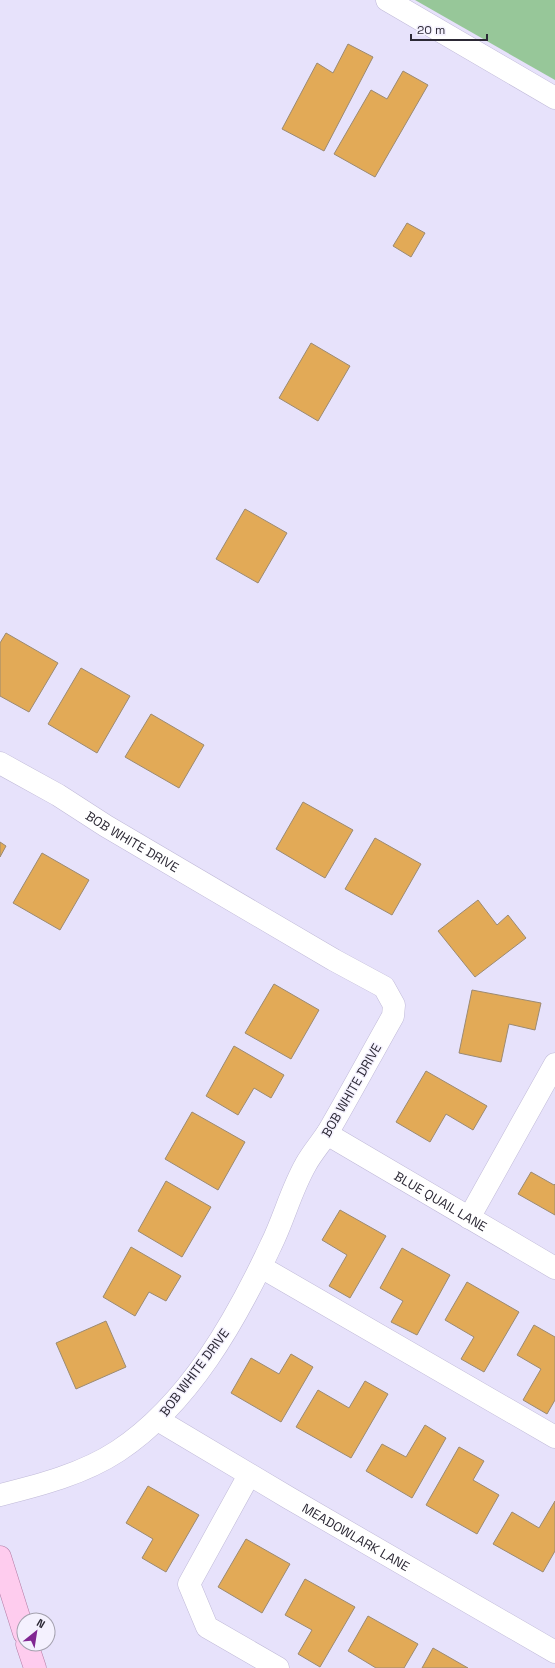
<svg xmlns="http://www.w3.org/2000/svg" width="555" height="1668" font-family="'Space Grotesk',sans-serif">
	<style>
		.green { fill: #97c799 }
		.building { fill: #e2aa57; stroke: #9c8a71 }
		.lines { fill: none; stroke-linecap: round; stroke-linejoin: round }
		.minor-casing { stroke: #c0bad8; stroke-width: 23 }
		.major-casing { stroke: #b47da5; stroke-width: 23 }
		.minor { stroke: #fff; stroke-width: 22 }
		.major { stroke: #feccee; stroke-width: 22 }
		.labels { text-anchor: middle; stroke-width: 3; stroke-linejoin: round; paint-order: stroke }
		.street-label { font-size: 13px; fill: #2c2935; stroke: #f4f1fe }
	</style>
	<rect width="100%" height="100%" fill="#e7e2fb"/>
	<path class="green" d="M415,0H555V80Z"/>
	<g class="building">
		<path d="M348,44L373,57L324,151L282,129L317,63L333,73Z"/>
		<path d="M403,71L428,85L375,177L334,154L371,90L387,99Z"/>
		<path d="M407,223L425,233L411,257L393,246Z"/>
		<path d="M311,343L350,366L318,421L279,398Z"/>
		<path d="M245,509L287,533L258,583L216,559Z"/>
		<path d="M6,633L58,663L29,712L0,696V643Z"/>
		<path d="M81,668L130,696L97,753L48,724Z"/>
		<path d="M151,714L204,745L179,788L125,757Z"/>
		<path d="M303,802L353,830L325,878L276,849Z"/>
		<path d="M375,838L421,864L392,915L345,889Z"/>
		<path d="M0,842L6,846L0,857Z"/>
		<path d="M42,853L89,880L60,930L13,903Z"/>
		<path d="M478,900L497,925L508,915L526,938L475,977L438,931Z"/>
		<path d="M274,984L319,1010L291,1059L245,1033Z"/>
		<path d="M472,990L541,1003L535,1030L509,1024L501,1062L459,1053Z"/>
		<path d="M234,1046L284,1075L271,1098L254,1088L238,1115L206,1096Z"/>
		<path d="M426,1071L487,1106L473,1130L446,1114L430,1142L396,1122Z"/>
		<path d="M192,1112L245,1142L218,1190L165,1159Z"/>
		<path d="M531,1172L554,1185L555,1184V1215L518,1194Z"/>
		<path d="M166,1181L211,1207L182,1257L138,1231Z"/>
		<path d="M340,1210L386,1236L350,1298L329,1286L347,1255L322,1240Z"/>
		<path d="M131,1247L181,1276L166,1301L149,1292L135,1316L103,1297Z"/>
		<path d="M402,1248L450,1275L417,1335L391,1322L403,1301L380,1288Z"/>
		<path d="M467,1282L519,1312L484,1372L461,1359L474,1337L445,1320Z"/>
		<path d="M106,1321L126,1367L76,1389L56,1343Z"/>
		<path d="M534,1325L555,1337V1400L547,1414L523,1400L541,1369L517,1355Z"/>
		<path d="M291,1354L313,1367L281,1422L231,1393L251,1358L279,1374Z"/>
		<path d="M365,1381L388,1394L351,1458L296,1427L318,1390L349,1408Z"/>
		<path d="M425,1425L446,1438L412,1498L366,1471L382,1444L406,1457Z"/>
		<path d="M459,1447L484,1461L473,1480L499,1495L477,1534L426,1505Z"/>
		<path d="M148,1486L199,1515L166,1572L142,1558L153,1539L126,1523Z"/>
		<path d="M555,1501V1551L543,1572L493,1544L512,1512L539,1528Z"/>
		<path d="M246,1539L290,1564L262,1613L218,1587Z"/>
		<path d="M305,1579L355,1607L320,1667L298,1654L312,1630L285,1615Z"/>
		<path d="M368,1616L418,1644L404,1668H376L348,1651Z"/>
		<path d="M433,1648L468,1668H422Z"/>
	</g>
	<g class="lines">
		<defs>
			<g id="minor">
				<path d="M387,0L555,98"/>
				<path id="s1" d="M0,763L58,795L106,826L334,960L384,987L394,1005L393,1016C371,1055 350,1094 328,1132C321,1143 312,1153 306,1164C291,1190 284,1219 271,1245C236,1320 189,1404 118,1451C83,1474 40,1485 0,1495"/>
				<path id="s2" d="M327,1134L555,1268"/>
				<path d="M469,1218L555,1064"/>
				<path d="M261,1267L555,1437"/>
				<path id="s3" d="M158,1420L289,1498L555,1652"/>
				<path d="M249,1475L189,1584L207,1627L278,1668"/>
			</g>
			<g id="major">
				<path d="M0,1557L24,1633"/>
				<path d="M27,1644L35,1668"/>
			</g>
		</defs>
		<use href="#minor" class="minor-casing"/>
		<use href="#major" class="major-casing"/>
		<use href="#minor" class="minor"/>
		<use href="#major" class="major"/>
	</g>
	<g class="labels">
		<g class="street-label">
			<text dy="5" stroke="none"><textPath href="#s1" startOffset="154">BOB WHITE DRIVE</textPath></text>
			<text transform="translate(351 1090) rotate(-60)" y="5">BOB WHITE DRIVE</text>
			<text dy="5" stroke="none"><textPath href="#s2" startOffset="132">BLUE QUAIL LANE</textPath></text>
			<text transform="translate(194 1372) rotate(-53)" y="5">BOB WHITE DRIVE</text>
			<text dy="5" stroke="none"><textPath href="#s3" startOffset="230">MEADOWLARK LANE</textPath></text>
		</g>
	</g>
	<g transform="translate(36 1632) rotate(30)"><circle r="19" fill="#f4f1fe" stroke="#a4a1ae"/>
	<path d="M0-3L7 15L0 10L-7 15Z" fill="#812692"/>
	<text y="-6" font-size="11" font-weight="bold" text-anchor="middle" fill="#2c2935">N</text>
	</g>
	<path d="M411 34v6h76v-6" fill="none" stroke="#2c2935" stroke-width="2"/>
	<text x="417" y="34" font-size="12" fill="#2c2935" stroke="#f4f1fe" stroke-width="3" paint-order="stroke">20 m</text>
</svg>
